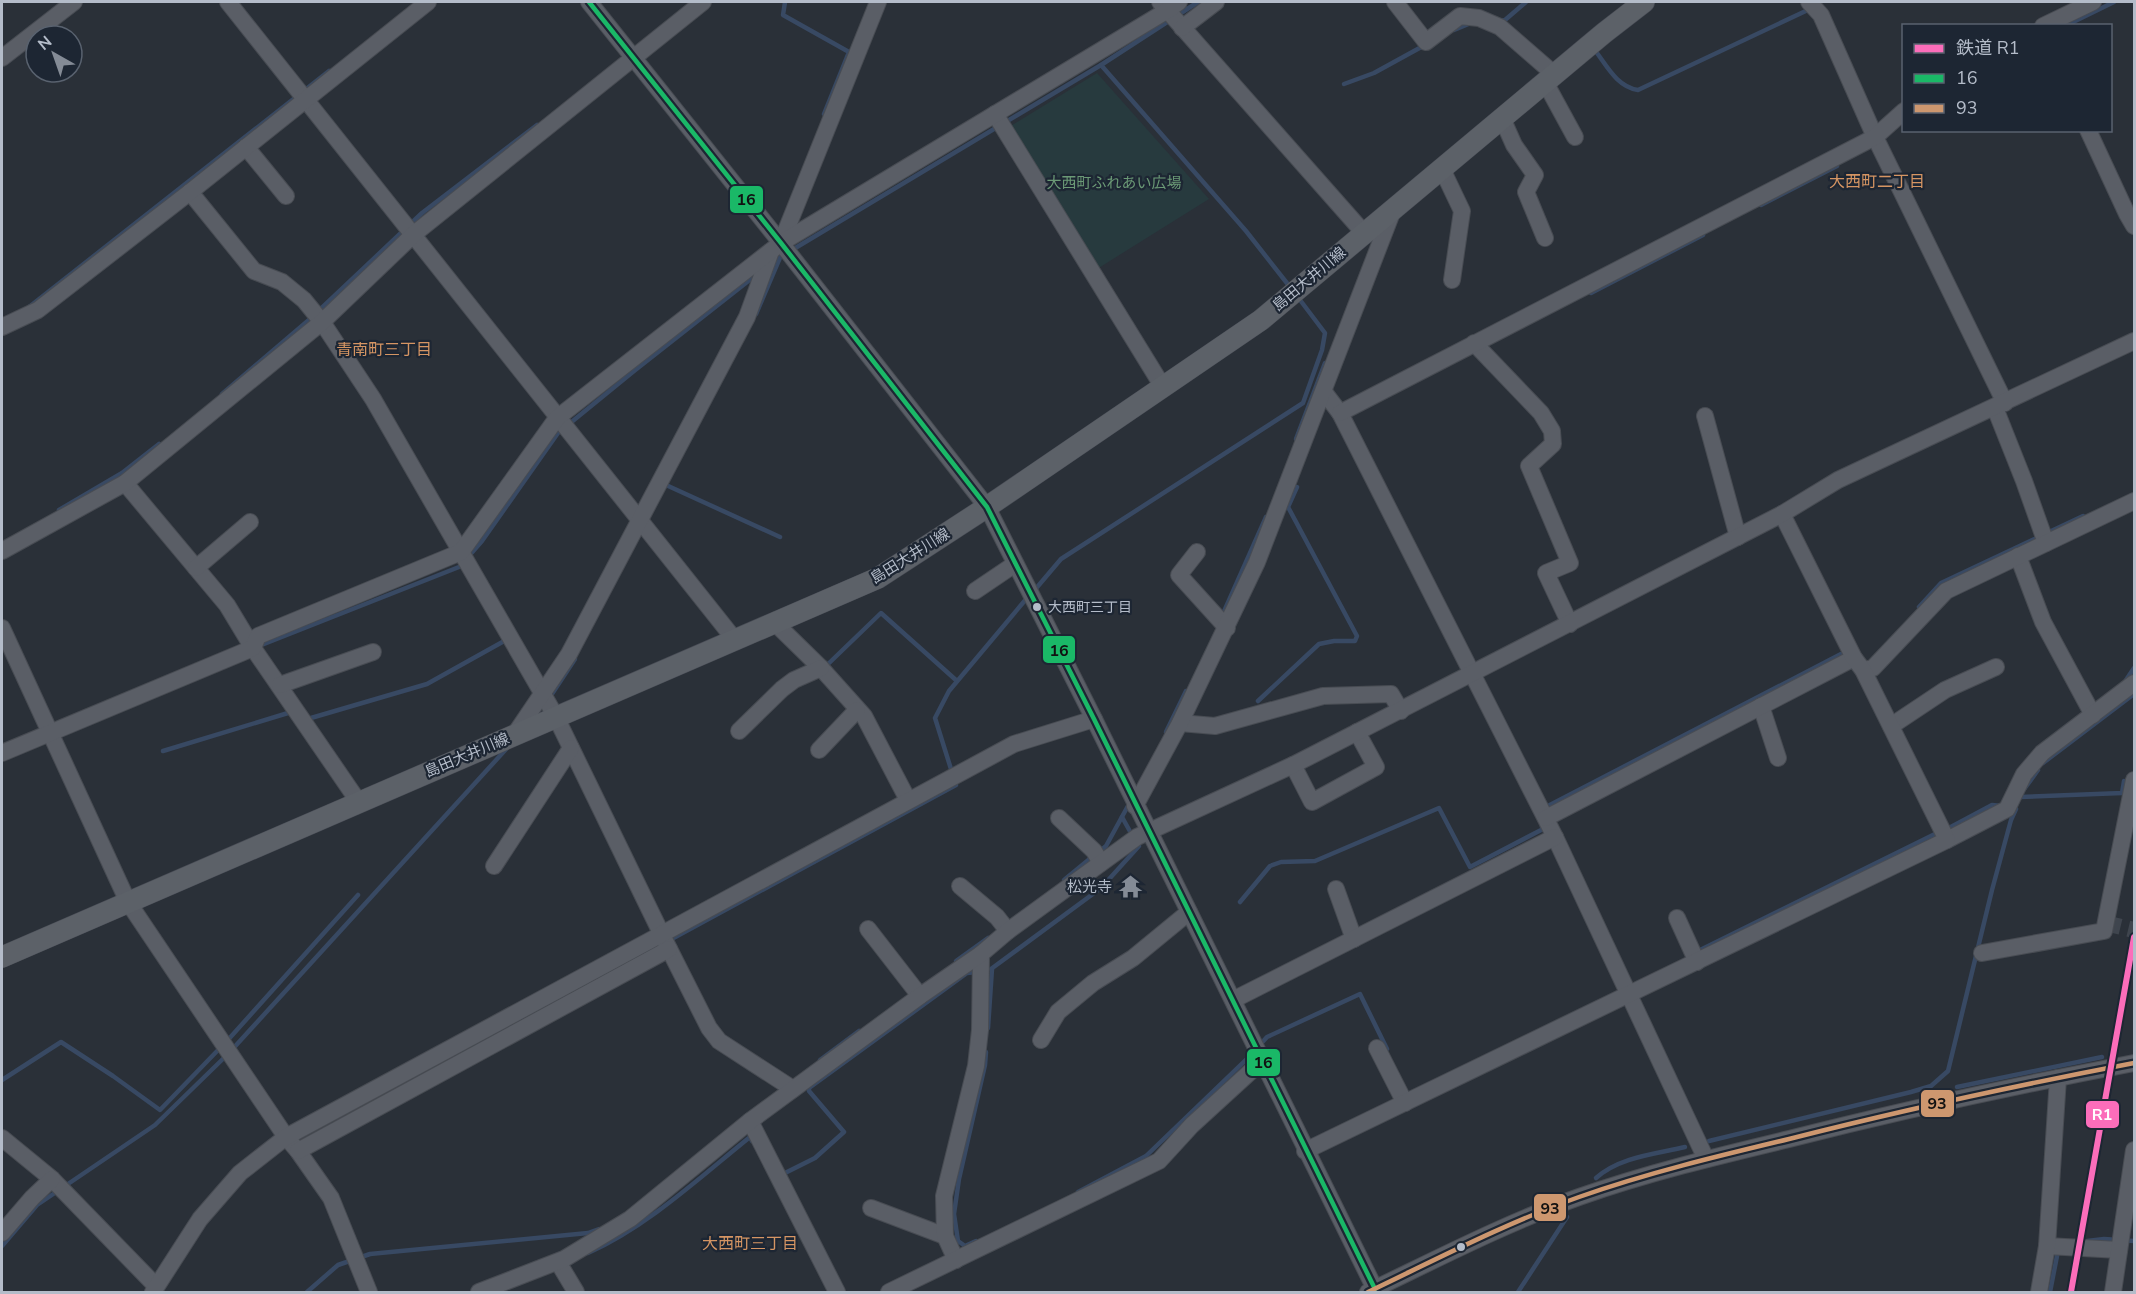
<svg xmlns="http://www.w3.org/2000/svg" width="2136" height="1294" font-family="'Nunito Sans','Noto Sans JP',sans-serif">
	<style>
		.green { fill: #273a3e }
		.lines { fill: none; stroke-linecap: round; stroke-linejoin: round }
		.stream { stroke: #384963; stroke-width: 4.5 }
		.minor-tunnel { stroke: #3f454e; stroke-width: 16; stroke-dasharray: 16 8; stroke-linecap: butt }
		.minor-casing { stroke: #484c53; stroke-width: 18 }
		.major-casing { stroke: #484c55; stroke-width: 22 }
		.minor { stroke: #5a5e66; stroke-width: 16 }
		.major { stroke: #5c6168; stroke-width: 21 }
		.bus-1-casing { stroke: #1d2633; stroke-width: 9 }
		.bus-2-casing { stroke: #1d2633; stroke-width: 9 }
		.bus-1 { stroke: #1ab867; stroke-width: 4.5 }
		.bus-2 { stroke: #cd976f; stroke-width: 4.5 }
		.rail-1-casing { stroke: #1d2633; stroke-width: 10 }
		.rail-1 { stroke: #fb6dba; stroke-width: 6 }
		.bus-dot { fill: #b4bcc9; stroke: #1d2633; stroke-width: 2 }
		.labels { text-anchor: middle; stroke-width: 4.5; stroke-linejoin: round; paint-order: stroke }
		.bus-label { font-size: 14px; fill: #b4bcc9; stroke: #1d2633; text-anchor: start }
		.park-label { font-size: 15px; fill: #6b9a76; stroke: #1d2633 }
		.street-label { font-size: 15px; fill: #b4bcc9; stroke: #1d2633 }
		.poi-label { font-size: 15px; fill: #b4bcc9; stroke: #1d2633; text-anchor: end }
		.neighbourhood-label { font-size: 16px; fill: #d59563; stroke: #1d2633 }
		.line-badge { stroke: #1d2633; stroke-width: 2 }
		.badge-label { font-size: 16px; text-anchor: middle; font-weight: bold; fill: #fff }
		.pale-badge-label { font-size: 16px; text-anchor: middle; font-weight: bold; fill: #111 }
	</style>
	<rect width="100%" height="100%" fill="#2a3038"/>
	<path class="green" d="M1097,73L1209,199L1097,269L1009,127Z"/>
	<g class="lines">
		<g class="stream">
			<path d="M785,2L783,15L849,52L824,114"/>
			<path d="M1198,2L1101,65L1246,231L1290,287"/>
			<path d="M1501,21L1505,20L1526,2"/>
			<path d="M2065,26L2114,2"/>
			<path d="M1454,30L1471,23"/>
			<path d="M1597,53C1608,68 1618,87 1638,90L1810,9"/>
			<path d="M1344,84L1374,73L1425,45"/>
			<path d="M1761,205L1837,166"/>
			<path d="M792,250L1101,65"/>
			<path d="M1591,293L1703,235"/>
			<path d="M29,307L329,71"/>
			<path d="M756,314L782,253"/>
			<path d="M222,394L310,319L422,213L537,125"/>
			<path d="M1296,439L1325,363"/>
			<path d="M666,485L780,537"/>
			<path d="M59,510L122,473L159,444"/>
			<path d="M2047,533L2083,516"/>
			<path d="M468,557L482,541L558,433L634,371L756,275"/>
			<path d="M1033,592L1061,559L1303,403L1322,350L1325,333L1297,296"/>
			<path d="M1919,607L1941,583L2039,537"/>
			<path d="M1222,616L1266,517"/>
			<path d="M258,645L264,644L459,567"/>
			<path d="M826,666L881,613L957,681"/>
			<path d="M2126,680L2134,668"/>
			<path d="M550,697L575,659"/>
			<path d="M1258,701L1319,644L1334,641H1355L1357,636L1288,507L1297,487"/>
			<path d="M311,718L427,684L506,640L505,638"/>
			<path d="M1166,732L1186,691"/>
			<path d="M163,751L288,713"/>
			<path d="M2043,763L2134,694"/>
			<path d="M2025,788L2038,770"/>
			<path d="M2020,797L2122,793L2124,781"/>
			<path d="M1544,808L1841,654L1849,656"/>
			<path d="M1122,817L1132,835"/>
			<path d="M1947,829L1992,805L2002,806"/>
			<path d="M1099,852L1106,846L1129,804"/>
			<path d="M1064,880L1092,857"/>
			<path d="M1240,902L1270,866L1281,862L1315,861L1439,808L1470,867L1543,829L1542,827"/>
			<path d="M668,941L956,785L935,718L949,691L1027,598"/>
			<path d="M1696,952L1939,832"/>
			<path d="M956,961L988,938"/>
			<path d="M991,969L1101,888L1139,846L1137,842"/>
			<path d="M988,1028L992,969"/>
			<path d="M502,1030L603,976"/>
			<path d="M227,1041L358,895"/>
			<path d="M1258,1047L1267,1037L1360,994L1387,1049"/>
			<path d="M820,1060L859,1031"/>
			<path d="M2,1080L61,1042L113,1076L160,1110L221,1047"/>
			<path d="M1957,1087L2102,1057"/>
			<path d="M1709,1141L1911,1092L1931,1086L1948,1071L1992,890L2011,820L2016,809"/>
			<path d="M781,1175L815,1158L844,1132L809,1091V1088L967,973L977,972"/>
			<path d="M1596,1178C1619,1157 1655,1154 1685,1147"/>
			<path d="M1078,1192L1146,1156L1253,1053"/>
			<path d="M976,1241L965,1246L958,1241L954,1214L959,1179L985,1065L986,1052"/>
			<path d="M2087,1241L2104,1239L2134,1241"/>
			<path d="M2,1246L37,1205L155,1125L229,1053L508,747"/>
			<path d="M588,1253C648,1226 699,1178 750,1137L752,1141"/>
			<path d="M307,1292L338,1265L370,1254L588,1233L599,1229"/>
			<path d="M1518,1292L1567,1217"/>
			<path d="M2050,1292L2058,1251"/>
		</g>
		<path class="minor-tunnel" d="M2105,923L2134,930"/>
		<defs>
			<g id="minor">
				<path d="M228,2L735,640"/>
				<path d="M589,2L781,243L987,507L1094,719L1375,1289"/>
				<path d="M1160,2L1364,233"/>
				<path d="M1395,2L1426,42L1460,16L1479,18L1500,27L1554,74"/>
				<path d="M1809,2L1821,15L1875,137L2005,403"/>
				<path d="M2043,26L2093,2"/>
				<path d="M1182,28L1216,2"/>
				<path d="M2,58L74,2"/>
				<path d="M1545,82L1575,137"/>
				<path d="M995,114L1163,387"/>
				<path d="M1502,118L1514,145L1535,175L1526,192L1545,238"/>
				<path d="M2088,130L2127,214L2134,226"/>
				<path d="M246,147L286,196"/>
				<path d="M1442,169L1462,211L1452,280"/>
				<path d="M190,192L254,271L282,282L304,300L322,322L373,399L556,717L661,933L709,1028L719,1041L793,1089"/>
				<path d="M781,243L878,2"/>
				<path d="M2,327L38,310L190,192L428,2"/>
				<path d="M1474,343L1541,413L1552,431L1553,444L1529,466L1570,563L1546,573L1570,624"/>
				<path d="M1324,392L1340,413L1555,837L1706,1159"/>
				<path d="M1995,408L2024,481L2046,543"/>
				<path d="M1340,413L1875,137L1904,111"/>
				<path d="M1705,416L1738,537"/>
				<path d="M125,483L227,605L253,648L358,801"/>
				<path d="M2,551L125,483L322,322L414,234L703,2"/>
				<path d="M1197,552L1179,575L1227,628"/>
				<path d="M2018,556L2043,622L2093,715"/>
				<path d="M196,568L250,522"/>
				<path d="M975,591L1015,564"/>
				<path d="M775,623L821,668L864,716L908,800"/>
				<path d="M2,628L128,902L286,1137L298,1151L331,1198L369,1292"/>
				<path d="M1863,670L1873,668L1946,591L2134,501"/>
				<path d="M280,685L373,652"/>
				<path d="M1761,706L1778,758"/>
				<path d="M1180,723L1215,726L1323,696L1391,694L1401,711"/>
				<path d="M1891,726L1945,690L1996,667"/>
				<path d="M739,731L782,689L794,680L821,668"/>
				<path d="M515,734L569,654L747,317L771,251"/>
				<path d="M819,750L857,710"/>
				<path d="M2,753L253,648L258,636L461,552L557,418L781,243L1168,10L1179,2"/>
				<path d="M1293,765L1312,802L1376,767L1357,732"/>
				<path d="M1135,806L1180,723L1257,562L1393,210"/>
				<path d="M1059,818L1094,851L1101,863"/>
				<path d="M1546,818L1854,658"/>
				<path d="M1947,840L2007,809L2024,774L2042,753L2134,683"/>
				<path d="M494,866L571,748"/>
				<path d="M960,886L997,917L1008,931"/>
				<path d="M1336,889L1354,939"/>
				<path d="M1677,918L1697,962"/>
				<path d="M868,929L920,996"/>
				<path d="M1982,953L2104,931L2134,780"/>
				<path d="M1233,1000L1555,837"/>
				<path d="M1041,1040L1058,1012L1093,983L1133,958L1189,912"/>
				<path d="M1377,1048L1405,1103"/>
				<path d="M750,1121L837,1292"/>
				<path d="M2,1138L52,1179L156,1286"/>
				<path d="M298,1151L669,949"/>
				<path d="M1305,1151L1947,840L1863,670L1854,658L1782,514"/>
				<path d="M871,1208L945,1236"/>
				<path d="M2,1233L32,1198L52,1179"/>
				<path d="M2047,1246L2119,1250"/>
				<path d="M956,1260L945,1236L944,1196L976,1066L980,1030L981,954"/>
				<path d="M558,1262L576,1292"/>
				<path d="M153,1292L200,1219L240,1173L286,1137L1014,744L1094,719"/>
				<path d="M479,1292L564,1259L630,1219L750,1121L920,996L981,954L1008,931L1137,837L1293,765L1782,514L1838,480L2134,341"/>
				<path d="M889,1292L1159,1161L1192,1125L1262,1061"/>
				<path d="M1368,1292C1437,1259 1506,1223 1579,1197C1647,1173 1718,1156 1789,1139C1903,1110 2019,1085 2134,1063"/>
				<path d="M2039,1292L2047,1246L2058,1078"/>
				<path d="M2113,1292L2134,1150"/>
			</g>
			<path id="major" d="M2,957L878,578L987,507L1261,320L1604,33L1644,2"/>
		</defs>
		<use href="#minor" class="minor-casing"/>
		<use href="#major" class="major-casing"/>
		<use href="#minor" class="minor"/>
		<use href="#major" class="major"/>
		<defs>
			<path id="bus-1" d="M589,2L781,243L987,507L1094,719L1375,1289"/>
			<path id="bus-2" d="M1368,1292C1437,1259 1506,1223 1579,1197C1647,1173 1718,1156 1789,1139C1903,1110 2019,1085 2134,1063"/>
		</defs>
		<use href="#bus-1" class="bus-1-casing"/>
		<use href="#bus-2" class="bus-2-casing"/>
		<use href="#bus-1" class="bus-1"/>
		<use href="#bus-2" class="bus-2"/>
		<defs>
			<path id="rail-1" d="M2071,1292L2134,937"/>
		</defs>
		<use href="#rail-1" class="rail-1-casing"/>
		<use href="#rail-1" class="rail-1"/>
	</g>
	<defs>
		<symbol id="temple-bare" viewBox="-9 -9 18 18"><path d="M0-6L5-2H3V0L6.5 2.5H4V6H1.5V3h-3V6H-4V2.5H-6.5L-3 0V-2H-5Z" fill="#848b96" stroke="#1d2633" stroke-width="2.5" paint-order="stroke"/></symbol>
	</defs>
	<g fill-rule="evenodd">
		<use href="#temple-bare" x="1114" y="870" width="33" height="33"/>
	</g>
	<g class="bus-dot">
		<circle cx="1037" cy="607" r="5"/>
		<circle cx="1461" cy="1247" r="5"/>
	</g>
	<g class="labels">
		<g class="bus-label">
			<text x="1048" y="612">大西町三丁目</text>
		</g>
		<g class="park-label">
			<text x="1114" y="188">大西町ふれあい広場</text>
		</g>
		<g class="street-label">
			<text transform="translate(1309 279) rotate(-40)" y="5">島田大井川線</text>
			<text transform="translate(910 556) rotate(-32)" y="5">島田大井川線</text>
			<text transform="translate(467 755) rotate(-23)" y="5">島田大井川線</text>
		</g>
		<g class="poi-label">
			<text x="1112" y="892">松光寺</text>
		</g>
		<g class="neighbourhood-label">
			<text x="1877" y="187">大西町二丁目</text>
			<text x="384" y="355">青南町三丁目</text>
			<text x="750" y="1249">大西町三丁目</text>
		</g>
	</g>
	<g class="line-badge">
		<rect x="729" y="185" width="35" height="29" rx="6" fill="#1ab867"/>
		<rect x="1042" y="635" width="34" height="29" rx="6" fill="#1ab867"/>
		<rect x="1246" y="1048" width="35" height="29" rx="6" fill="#1ab867"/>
		<rect x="1920" y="1089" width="35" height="29" rx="6" fill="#cd976f"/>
		<rect x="2085" y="1100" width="35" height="29" rx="6" fill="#fb6dba"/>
		<rect x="1533" y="1193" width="34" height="29" rx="6" fill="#cd976f"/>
	</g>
	<g class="badge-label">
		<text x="2102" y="1120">R1</text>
	</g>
	<g class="pale-badge-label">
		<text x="746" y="205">16</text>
		<text x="1059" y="656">16</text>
		<text x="1263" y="1068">16</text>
		<text x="1937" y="1109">93</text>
		<text x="1550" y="1214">93</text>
	</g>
	<rect width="2136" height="1294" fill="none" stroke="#b4bcc9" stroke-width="6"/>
	<rect x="1902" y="24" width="210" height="108" fill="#1d2633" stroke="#59626f" stroke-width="1.5"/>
	<rect x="1914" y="44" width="30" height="9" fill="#fb6dba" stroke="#59626f" stroke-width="1.5"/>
	<text x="1956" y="54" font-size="18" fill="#b4bcc9">鉄道 R1</text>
	<rect x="1914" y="74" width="30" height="9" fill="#1ab867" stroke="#59626f" stroke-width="1.5"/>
	<text x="1956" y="84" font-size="18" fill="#b4bcc9">16</text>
	<rect x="1914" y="104" width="30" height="9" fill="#cd976f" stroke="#59626f" stroke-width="1.5"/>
	<text x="1956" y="114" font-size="18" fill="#b4bcc9">93</text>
	<g transform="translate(54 54) rotate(320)"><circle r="28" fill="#1d2633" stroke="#59626f" stroke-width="1.5"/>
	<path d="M0-4.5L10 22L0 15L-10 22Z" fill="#848b96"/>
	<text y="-9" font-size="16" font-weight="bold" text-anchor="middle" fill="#b4bcc9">N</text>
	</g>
</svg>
